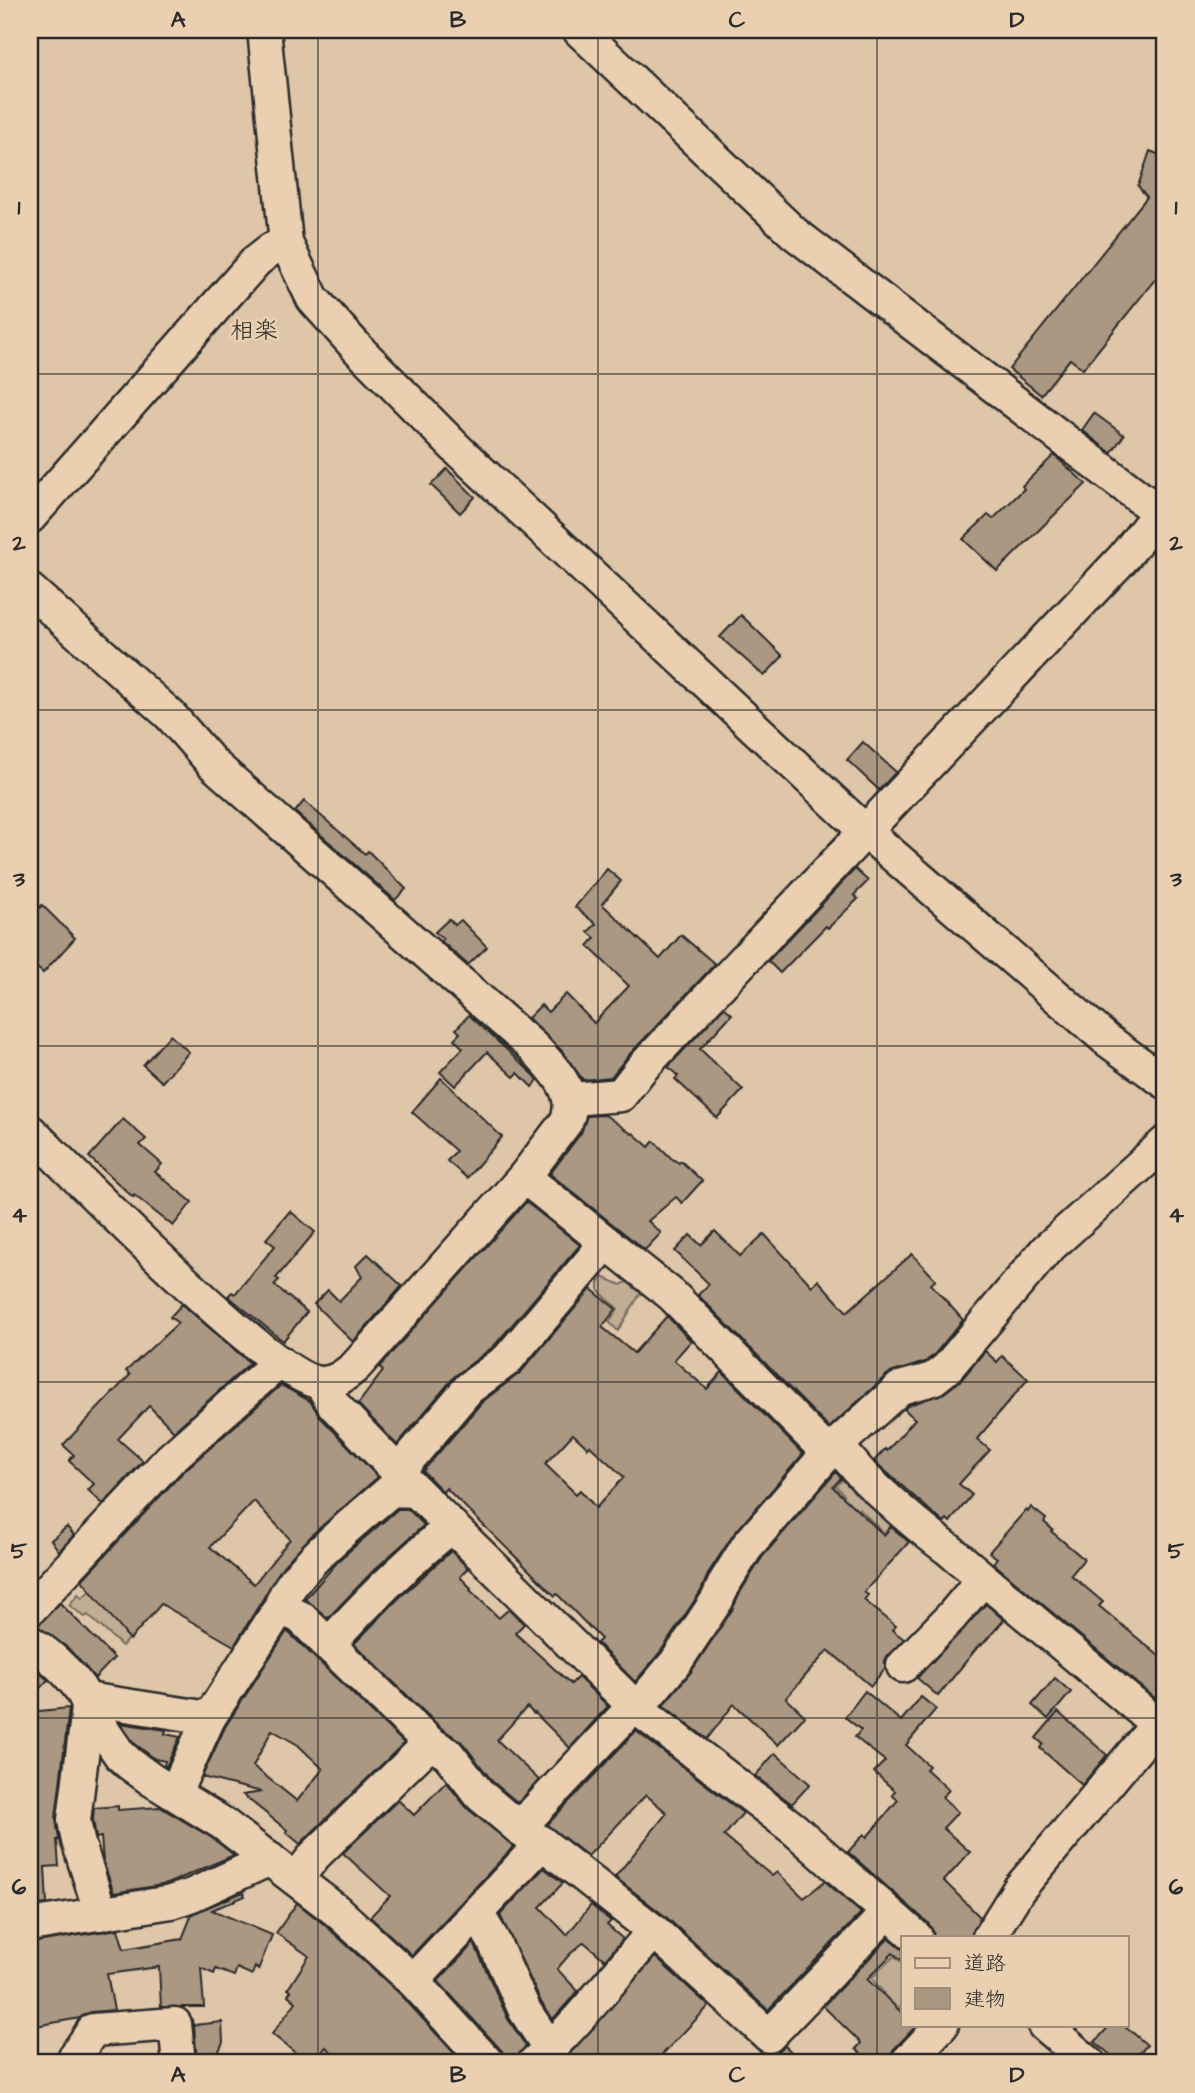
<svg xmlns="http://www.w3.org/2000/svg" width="1195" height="2093" font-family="'Architects Daughter','Klee One',sans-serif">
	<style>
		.green { fill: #c1ac94; stroke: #766c60; stroke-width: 2 }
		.building { fill: #aa9883; stroke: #2b2b2b; stroke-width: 2; fill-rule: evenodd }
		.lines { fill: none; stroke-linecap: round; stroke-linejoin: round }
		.minor-casing { stroke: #2b2b2b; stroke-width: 37 }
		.minor { stroke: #ead0b1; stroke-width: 32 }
		.grid { fill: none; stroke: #2b2b2b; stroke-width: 2; stroke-opacity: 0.55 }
		.labels { text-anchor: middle; stroke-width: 5; stroke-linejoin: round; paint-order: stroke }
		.quarter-label { font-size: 24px; fill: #2b2b2b; stroke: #ead0b1 }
		.neatline { fill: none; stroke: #2b2b2b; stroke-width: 2.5 }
		.grid-label { font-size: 23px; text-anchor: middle; font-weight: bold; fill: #2b2b2b }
	</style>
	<rect width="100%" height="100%" fill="#dfc6a9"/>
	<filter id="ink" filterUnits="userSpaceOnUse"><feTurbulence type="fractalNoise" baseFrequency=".0143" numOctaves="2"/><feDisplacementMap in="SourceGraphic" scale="14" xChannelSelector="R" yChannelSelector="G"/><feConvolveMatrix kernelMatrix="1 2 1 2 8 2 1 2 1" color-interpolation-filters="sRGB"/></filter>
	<g filter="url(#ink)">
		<g class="green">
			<path d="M603,1277L621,1285L632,1279L646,1284L618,1331L609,1322L618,1309L599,1291V1283Z"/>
			<path d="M852,1469L898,1518L884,1533L859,1509L856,1512L841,1498L844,1495L836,1486Z"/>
			<path d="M95,1586L137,1629L122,1646L88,1615L85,1617L69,1605L78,1594L82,1598Z"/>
			<path d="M894,1956L903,1963V2004L895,2012L880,1998L884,1993L871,1978Z"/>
		</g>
		<g class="building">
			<path d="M1150,151L1165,157V267L1083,369L1070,359L1041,395L1009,369L1147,197L1138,186Z"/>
			<path d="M1094,413L1124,435L1111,453L1082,430Z"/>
			<path d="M1054,455L1086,484L997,571L963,539L988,515L993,519L1024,489L1022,486Z"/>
			<path d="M447,469L475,497L460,513L431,485Z"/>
			<path d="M741,615L783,656L764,676L720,637Z"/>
			<path d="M863,742L896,772L879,790L847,760Z"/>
			<path d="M304,801L365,854L368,851L406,889L395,900L295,812Z"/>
			<path d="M607,869L621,881L602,904L660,959L681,935L715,964L628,1056L611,1077L583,1080L562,1051L528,1018L541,1005L548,1012L566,994L594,1023L629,986L588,946L595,938L588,932L596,924L575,907Z"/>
			<path d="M855,869L868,881L854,895L858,899L828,928L826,926L780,973L768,961Z"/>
			<path d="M42,905L75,938L43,973L30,962V920Z"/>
			<path d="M449,919L455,925L461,920L487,947L468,965L441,941L443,939L435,932Z"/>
			<path d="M724,1007L732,1014L700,1049L743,1090L717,1118L675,1079L678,1076L668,1067Z"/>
			<path d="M469,1015L534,1075L538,1080L532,1087L518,1073L514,1077L487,1052L455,1086L440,1072L463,1048L454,1039L460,1033L456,1029Z"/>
			<path d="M170,1035L189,1052L162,1082L143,1065Z"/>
			<path d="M441,1078L502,1137L467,1178L447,1161L456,1151L412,1112Z"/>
			<path d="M605,1115L632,1134L633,1133L649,1147L654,1141L671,1158L679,1163L681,1161L702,1181L682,1203L676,1197L648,1221L661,1233L645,1250L550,1174L581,1133L587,1116Z"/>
			<path d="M123,1119L146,1139L140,1145L162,1164L155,1172L192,1202L173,1226L134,1195L133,1197L89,1157Z"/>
			<path d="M526,1202L580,1245L494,1346L455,1376L397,1445L358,1404L383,1371L379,1367Z"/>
			<path d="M290,1211L315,1232L276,1278L279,1280L274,1285L307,1312L283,1341L228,1296L232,1292L235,1294L275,1246L266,1239Z"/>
			<path d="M715,1231L740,1256L764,1234L812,1286L818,1280L847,1312L912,1254L936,1280L931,1284L963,1320L934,1355L925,1362L888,1374L829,1428L698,1295L709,1284L675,1251L690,1235L701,1245Z"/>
			<path d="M368,1254L402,1286L353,1342L314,1304L328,1290L339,1301L362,1277L356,1266Z"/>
			<path d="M591,1289L616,1309L602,1327L634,1353L667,1316L691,1341L674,1360L707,1389L722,1372L803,1454L733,1535L709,1572L701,1591L661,1651L635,1682L597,1643L601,1639L557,1594L555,1596L446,1488L443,1492L423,1471L482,1402L521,1372ZM573,1434L588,1448L590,1446L624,1477L596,1508L580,1490L576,1494L545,1464Z"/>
			<path d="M182,1304L250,1363L174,1431L149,1406L118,1439L143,1461L103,1504L88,1490L94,1484L69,1461L74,1455L63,1445L130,1375L126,1371L178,1323L170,1317Z"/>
			<path d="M985,1351L997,1362L1002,1356L1028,1379L977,1439L990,1450L959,1484L972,1495L950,1522L947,1519L944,1523L874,1461L885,1449L887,1451L915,1419L904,1409L909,1405L944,1393L961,1380Z"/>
			<path d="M281,1385L310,1401L321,1418L378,1477L315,1532L283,1566L234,1646L161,1604L130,1640L82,1580L183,1472ZM254,1501L290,1539L254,1584L210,1547Z"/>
			<path d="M836,1472L841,1478L833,1487L842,1496L884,1535L891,1527L909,1542L864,1592L868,1595L864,1600L896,1626L892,1630L904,1639L889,1654L885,1661V1668L871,1686L828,1650L786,1698L805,1716L778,1745L734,1704L707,1739L663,1705L691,1672L732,1610L741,1591L763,1556Z"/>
			<path d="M1031,1507L1046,1519L1044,1522L1053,1530L1052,1532L1084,1559L1071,1575L1103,1602L1099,1606L1165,1661V1697L1156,1699L993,1563L997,1558L989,1552L1026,1510L1028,1512Z"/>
			<path d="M398,1509H408L424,1525L374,1570L328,1618L305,1599L340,1559Z"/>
			<path d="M67,1527L74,1535L59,1551L51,1540Z"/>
			<path d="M451,1551L468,1568L460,1577L471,1588L470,1590L499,1618L509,1609L524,1624L515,1633L571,1684L578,1677L608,1706L570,1748L535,1713L534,1714L527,1707L497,1740L539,1780L518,1803L493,1782L462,1742L441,1728L354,1644L400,1597Z"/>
			<path d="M60,1603L114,1658L95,1678L68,1648L37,1626Z"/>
			<path d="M986,1604L1004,1620L981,1646L980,1644L938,1696L917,1678Z"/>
			<path d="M287,1631L404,1743L300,1844L286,1832L287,1830L243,1795L262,1792L202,1777L225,1727ZM272,1730L298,1745L323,1769L297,1801L253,1766Z"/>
			<path d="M32,1666L48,1680L30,1698V1668Z"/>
			<path d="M1055,1678L1071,1692L1048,1719L1032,1705Z"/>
			<path d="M865,1691L901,1721L921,1697L936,1709L906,1745L929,1766L926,1769L949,1790L942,1797L958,1812L943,1828L970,1852L944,1881L980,1917L971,1937H934L933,1931L928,1923L848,1852L864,1834L867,1837L898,1800L892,1795L895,1791L874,1772L885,1761L855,1737L861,1730L845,1717Z"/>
			<path d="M69,1708L56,1818L59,1840H57L59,1866L45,1867L47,1904L30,1906V1712Z"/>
			<path d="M1058,1712L1107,1755L1082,1785L1040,1748L1043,1744L1036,1738Z"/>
			<path d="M120,1723L166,1730L165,1734L180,1737L166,1767L164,1766L165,1761L155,1759L134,1743Z"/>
			<path d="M636,1731L743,1813L724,1836L772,1876L777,1872L804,1898L825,1881L861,1913L768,2010L666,1917L615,1877L667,1813L646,1795L588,1856L547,1825Z"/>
			<path d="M775,1753L810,1784L792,1804L755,1776Z"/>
			<path d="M446,1782L468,1809L514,1846L412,1955L370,1917L390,1896L343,1853L398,1800L414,1815Z"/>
			<path d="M118,1806V1810L160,1807L212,1838L234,1855L167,1884L114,1893L103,1861L101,1837L96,1838L93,1819L94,1808Z"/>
			<path d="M544,1868L563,1883L540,1907L567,1935L591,1905L611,1921L607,1925L623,1939L605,1960L584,1942L569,1955L557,1969L578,1991L553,2019L541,2002L500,1915Z"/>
			<path d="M243,1892L245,1896L212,1910L272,1935L258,1970L255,1967L252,1975L237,1968L234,1976L216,1969L214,1974L201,1968L204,2007H161L159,1967L107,1974L114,2010L91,2012L80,2018L30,2027V1943L118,1929L124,1949L182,1939L192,1914Z"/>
			<path d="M297,1903L325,1925L400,1994L463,2063H343L326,2047L313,2063H308L272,2034L296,2002L288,1995L291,1991L288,1989L309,1956L276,1933Z"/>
			<path d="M889,1938L903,1950V1961L893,1953L867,1979L903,2014V2025H917L893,2050L888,2063H871L856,2049L861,2043L823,2006Z"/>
			<path d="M474,1943L508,2019L526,2046L517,2057L516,2063H506L502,2051L438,1981Z"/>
			<path d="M655,1957L709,2006L654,2063H567L564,2060Z"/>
			<path d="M222,2022L223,2042L215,2060L197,2062L194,2025Z"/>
			<path d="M1110,2025H1124L1147,2045L1131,2063H1120L1095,2042Z"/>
			<path d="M785,2046L803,2063H753L763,2053L774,2054Z"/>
		</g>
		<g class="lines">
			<defs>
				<g id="minor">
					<path d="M264,30L286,243L313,299L360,351L457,449L865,831L1107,1040L1165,1082"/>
					<path d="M579,30L794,233L1165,517"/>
					<path d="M30,517L256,261L270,250L286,243"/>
					<path d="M30,590L170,715L213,764L533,1047C552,1067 580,1093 566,1122L524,1177L355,1367C345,1375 335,1383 322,1383C275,1382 73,1173 30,1131"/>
					<path d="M571,1099L621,1095L641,1069L1124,557L1165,505"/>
					<path d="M524,1177L672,1295L828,1453"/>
					<path d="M321,1383L334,1405L416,1491L634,1706L794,1829L916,1937"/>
					<path d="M837,1447C848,1457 856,1469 867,1480C893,1504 919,1528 948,1549L1157,1724"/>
					<path d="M398,1472L469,1388L507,1360L606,1243"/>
					<path d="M280,1608L300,1617L430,1743L448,1754L480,1795L519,1828L542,1843L654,1931L769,2036L887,1913"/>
					<path d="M30,1609L170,1459L279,1362"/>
					<path d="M30,1642C48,1653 87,1687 88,1708L120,1755L130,1764L152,1780L222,1823L337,1911L413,1981L488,2063"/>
					<path d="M328,1646C366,1602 407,1563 452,1526"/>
					<path d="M903,1666L951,1617L983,1579"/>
					<path d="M87,1699L209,1718"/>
					<path d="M88,1708L74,1820L78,1841L101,1914"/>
					<path d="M175,1793L209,1718L280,1608C288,1572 362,1516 391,1490L416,1491"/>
					<path d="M519,1828L634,1706L643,1701L676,1662L717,1600L725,1582L748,1545L828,1453L900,1388L933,1379L947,1368L1046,1250L1165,1143"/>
					<path d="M296,1879L315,1855L430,1743"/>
					<path d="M477,1913L493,1940L525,2011L550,2049"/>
					<path d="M30,1925L171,1902L192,1895L270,1859"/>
					<path d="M989,1937L1019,1889L1165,1715"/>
					<path d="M413,1981L542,1843"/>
					<path d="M1044,2025L1089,2063"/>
					<path d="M75,2063L74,2058L93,2030L175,2024L179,2063"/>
					<path d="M534,2063C578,2024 614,1976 654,1931"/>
					<path d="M906,2063L942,2025"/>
				</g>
			</defs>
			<use href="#minor" class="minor-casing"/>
			<use href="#minor" class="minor"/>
		</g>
	</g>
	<path class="grid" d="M318,30V2063M598,30V2063M877,30V2063M30,374H1165M30,710H1165M30,1046H1165M30,1382H1165M30,1718H1165"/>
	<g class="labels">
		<g class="quarter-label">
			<text x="254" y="338">相楽</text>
		</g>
	</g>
	<rect width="1195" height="2093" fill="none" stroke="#ead0b1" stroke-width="77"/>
	<rect x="901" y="1936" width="228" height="91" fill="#ead0b1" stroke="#9e8e7b" stroke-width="2"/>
	<rect x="915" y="1958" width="35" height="10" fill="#ead0b1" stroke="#9e8e7b" stroke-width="2"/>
	<text x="964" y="1970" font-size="21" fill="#2b2b2b">道路</text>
	<rect x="915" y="1988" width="35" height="21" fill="#aa9883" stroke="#9e8e7b" stroke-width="2"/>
	<text x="964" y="2006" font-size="21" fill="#2b2b2b">建物</text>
	<rect x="38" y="38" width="1118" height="2016" class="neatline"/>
	<g class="grid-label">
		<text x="178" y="27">A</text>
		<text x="458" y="27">B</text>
		<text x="737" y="27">C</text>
		<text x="1017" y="27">D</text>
		<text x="19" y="214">1</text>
		<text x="1176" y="214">1</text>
		<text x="19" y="550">2</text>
		<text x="1176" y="550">2</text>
		<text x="19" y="886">3</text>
		<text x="1176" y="886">3</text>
		<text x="19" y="1222">4</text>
		<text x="1176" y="1222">4</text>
		<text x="19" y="1558">5</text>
		<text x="1176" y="1558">5</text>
		<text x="19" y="1894">6</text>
		<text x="1176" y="1894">6</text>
		<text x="178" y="2082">A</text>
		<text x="458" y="2082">B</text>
		<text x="737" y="2082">C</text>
		<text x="1017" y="2082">D</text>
	</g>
</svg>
